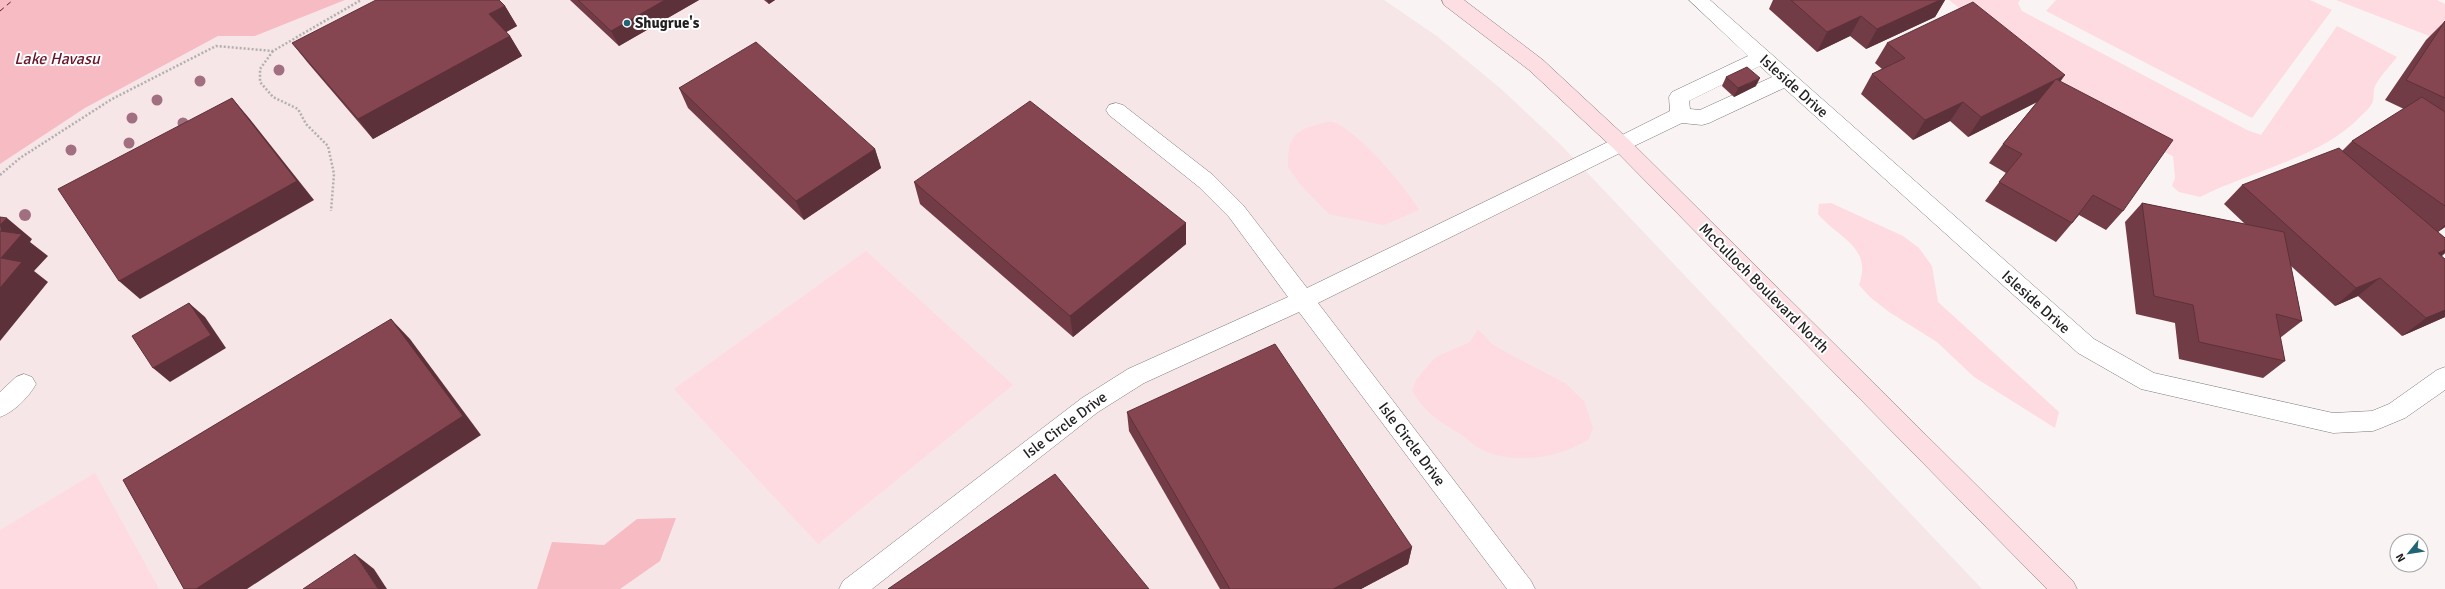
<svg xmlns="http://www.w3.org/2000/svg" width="2445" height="589" font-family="Signika,sans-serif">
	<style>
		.built { fill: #f6e6e8 }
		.green { fill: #fedbe0 }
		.water { fill: #f7bbc4 }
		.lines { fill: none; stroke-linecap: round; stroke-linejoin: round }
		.ferry { stroke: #69152c; stroke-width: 1; stroke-dasharray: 5 4; stroke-linecap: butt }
		.lane-casing { stroke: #7d7878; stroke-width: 1 }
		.street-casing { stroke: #7d7878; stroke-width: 1 }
		.secondary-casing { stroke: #7d7878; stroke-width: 1 }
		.path { stroke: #b3afaf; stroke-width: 2.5; stroke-dasharray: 2 2; stroke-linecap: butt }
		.lane { fill: #fff; fill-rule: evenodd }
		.street { fill: #fff; fill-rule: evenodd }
		.secondary { fill: #fcdee3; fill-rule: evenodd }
		.tree { fill: #a26f80 }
		.wall { fill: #723c46 }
		.shaded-wall { fill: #5d3139 }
		.building { fill: #854651; stroke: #5d3139 }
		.poi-dot { fill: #206476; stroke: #fff; stroke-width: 1.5 }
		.labels { text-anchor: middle; stroke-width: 4; stroke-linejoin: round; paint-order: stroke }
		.poi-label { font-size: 15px; font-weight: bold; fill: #211f1f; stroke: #fff; text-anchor: start }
		.street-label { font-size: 15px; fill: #211f1f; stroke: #fff }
		.water-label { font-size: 16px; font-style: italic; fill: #69152c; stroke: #fff }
	</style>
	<rect width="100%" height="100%" fill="#f9f3f3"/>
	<path class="built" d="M345,0H1384L1438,37L1500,88L1561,145L1982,589H0V164L85,108L218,36H255Z"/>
	<g class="green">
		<path d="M1949,0H2020L2018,3L2022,11L2247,130L2261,135L2337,26L2397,57C2390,66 2380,76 2375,86C2373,90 2374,96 2373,101C2372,106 2364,113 2360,117C2322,157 2249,172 2200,197L2179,192L2172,186L2175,178L2173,156L2117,131Z"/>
		<path d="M2056,0H2310L2332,10L2252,118L2046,11Z"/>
		<path d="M2336,0H2437L2445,4V42Z"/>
		<path d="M1326,122C1330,122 1335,122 1338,124C1363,138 1404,185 1419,210L1384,225L1329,214L1301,185L1288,167V156L1290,144L1296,134L1306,128Z"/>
		<path d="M1831,203L1903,236L1919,248L1932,266L1938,302L2059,412L2055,428L1974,377L1937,342L1889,312L1870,297L1859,285C1873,247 1838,238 1818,214L1819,204Z"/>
		<path d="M866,251L1013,385L818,544L674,389Z"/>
		<path d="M1478,329L1492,344L1511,355L1565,383L1584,401L1593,428L1589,439C1561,458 1512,466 1481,449C1473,445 1466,438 1459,433C1437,420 1426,413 1412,391L1416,380L1432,361L1438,356L1470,342Z"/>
		<path d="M95,473L159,589H0V530Z"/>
	</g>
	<g class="water">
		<path d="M0,0H345L255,36H218L85,108L0,164Z"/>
		<path d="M676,518L660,561L620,589H537L552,542L604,545L637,519Z"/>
	</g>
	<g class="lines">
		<path class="ferry" d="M0,11L13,0"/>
		<defs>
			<g id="lane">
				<path d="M1116,103L1123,105L1213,175L1243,205L1307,288L1614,139L1621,136L1628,139L1631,144L1628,149L1318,303L1531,581L1535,589H1507L1299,312L1144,383L1098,412L872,589H839L843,581L1082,398L1128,369L1288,297L1229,217L1199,187L1109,115L1106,110L1109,105Z"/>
				<path d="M24,374L32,377L36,384C29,397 14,412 0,417V392L16,377Z"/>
			</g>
			<path id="street" d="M1689,0H1710L2094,339L2154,373L2333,413L2372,411L2389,404L2437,370L2445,367V390L2405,418L2381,428L2373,431L2333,433L2141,389L2078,353L1784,88L1709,123L1702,125L1682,123L1628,149L1621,152L1614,149L1611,144L1614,139L1670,111L1669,97L1672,92L1748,56ZM1760,66L1772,77L1700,110L1690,109L1689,101Z"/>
			<path id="secondary" d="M1442,0H1464L1543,60L1628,139L2073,581L2077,589H2047L1614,149L1529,70L1444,5Z"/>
		</defs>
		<use href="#lane" class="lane-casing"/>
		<use href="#street" class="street-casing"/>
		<use href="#secondary" class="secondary-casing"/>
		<g class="path">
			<path d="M273,51L260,69V82L273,97L298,109L306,124L328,146L334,174L331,211"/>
			<path d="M0,175L20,158L112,99L216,46L273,51L361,0"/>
		</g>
		<use href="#lane" class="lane"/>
		<use href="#street" class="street"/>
		<use href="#secondary" class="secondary"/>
	</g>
	<g class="tree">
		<circle cx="279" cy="70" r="5.5"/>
		<circle cx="200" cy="81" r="5.5"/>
		<circle cx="157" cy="100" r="5.5"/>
		<circle cx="132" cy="118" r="5.5"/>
		<circle cx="183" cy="123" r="5.5"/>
		<circle cx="129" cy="143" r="5.5"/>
		<circle cx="71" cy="150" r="5.5"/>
		<circle cx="25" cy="215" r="6"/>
	</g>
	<g class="wall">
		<path d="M570,0H699L619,46Z"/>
		<path d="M764,0H775L769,4Z"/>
		<path d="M1773,0H1945L1935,17L1866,49L1850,36L1817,52L1769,9Z"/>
		<path d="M505,6L517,26L506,32L510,36L522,56L373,139L308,63L292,43Z"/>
		<path d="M2445,21V227L2438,232L2445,238V253L2442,256L2445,317L2402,336L2358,296L2335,306L2291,266L2302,321L2280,338L2285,361L2263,378L2179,359L2175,323L2136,314L2125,222L2142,203L2245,224L2224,204L2242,185L2342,151L2352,141L2404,109L2385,100L2426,40Z"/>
		<path d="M1887,43L2061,82L2123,211L2106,230L2079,215L2056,242L1985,201L2006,173L1989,163L2003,144L2037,102L1968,137L1950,121L1913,140L1861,94L1872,74L1882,69L1875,63Z"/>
		<path d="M1726,77L1756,86L1734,97L1722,86Z"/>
		<path d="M679,88L875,149L881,168L804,220L688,108Z"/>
		<path d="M914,182L1186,223V244L1073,337L920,204Z"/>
		<path d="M1127,412L1412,547L1408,564L1361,589H1220L1129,431Z"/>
	</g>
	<g class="shaded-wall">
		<path d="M665,0H699L619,46L611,31Z"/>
		<path d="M767,0H775L769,4Z"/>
		<path d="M1940,0H1945L1935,17L1866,49L1877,29Z"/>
		<path d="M505,6L517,26L501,35L489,14Z"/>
		<path d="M1861,16L1850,36L1817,52L1827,32Z"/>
		<path d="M510,36L522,56L373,139L358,119Z"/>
		<path d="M2065,75L2051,95L1968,137L1981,117Z"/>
		<path d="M1760,78L1756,86L1734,97L1738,88Z"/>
		<path d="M232,98L249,118L314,200L140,299L119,281Z"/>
		<path d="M1963,102L1950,121L1913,140L1925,120Z"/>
		<path d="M875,149L881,168L804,220L796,201Z"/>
		<path d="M7,218L32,239L30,242L48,256L34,271L48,282L0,341V288L1,258L0,225Z"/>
		<path d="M1186,223V244L1073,337L1070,316Z"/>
		<path d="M2445,225V227L2435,234Z"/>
		<path d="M2445,250V253L2431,264L2438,253Z"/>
		<path d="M2380,278L2358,296L2335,306L2356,288Z"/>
		<path d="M189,303L205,317L226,348L170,382L153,368Z"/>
		<path d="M2445,310V317L2402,336L2426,318Z"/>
		<path d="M391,319L410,339L481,435L247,589H196Z"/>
		<path d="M1412,547L1408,564L1361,589H1333Z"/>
		<path d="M355,554L374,569L387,589H378Z"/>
	</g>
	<g class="building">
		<path d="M376,0H499L505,6L489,14L510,36L358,119L292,43Z"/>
		<path d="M578,0H665L611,31Z"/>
		<path d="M1791,0H1940L1877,29L1861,16L1827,32Z"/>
		<path d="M1973,2L2065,75L1981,117L1963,102L1925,120L1872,74L1905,58L1887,43Z"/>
		<path d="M2445,21V98L2406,80Z"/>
		<path d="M756,42L875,149L796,201L679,88Z"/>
		<path d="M1747,67L1760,78L1738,88L1726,77Z"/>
		<path d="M2056,79L2173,140L2123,211L2093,195L2072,223L1999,182L2022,154L2003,144Z"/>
		<path d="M2422,97L2445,112V206L2352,141Z"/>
		<path d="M232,98L297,181L119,281L58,189Z"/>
		<path d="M1030,101L1186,223L1070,316L914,182Z"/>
		<path d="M2339,148L2445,238V250L2438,253L2445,259V310L2426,318L2380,278L2356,288L2242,185Z"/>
		<path d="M2142,203L2284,232L2302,321L2276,314L2285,361L2199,342L2193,305L2154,296Z"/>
		<path d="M0,217L7,218L0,225Z"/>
		<path d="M0,231L22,234L1,258L22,262L0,288Z"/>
		<path d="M189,303L211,335L153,368L132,336Z"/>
		<path d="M391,319L463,416L196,589H184L123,480Z"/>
		<path d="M1275,344L1412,547L1333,589H1230L1127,412Z"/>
		<path d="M1055,474L1149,589H888Z"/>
		<path d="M355,554L378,589H303Z"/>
	</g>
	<circle class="poi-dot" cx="627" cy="23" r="4"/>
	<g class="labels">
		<g class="poi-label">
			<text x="635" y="28">Shugrue's</text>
		</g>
		<g class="street-label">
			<text transform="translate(1794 86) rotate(42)" y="5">Isleside Drive</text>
			<text transform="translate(1764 288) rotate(45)" y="5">McCulloch Boulevard North</text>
			<text transform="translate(2036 302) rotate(42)" y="5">Isleside Drive</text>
			<text transform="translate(1065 425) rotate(-37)" y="5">Isle Circle Drive</text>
			<text transform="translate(1412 444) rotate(53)" y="5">Isle Circle Drive</text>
		</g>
		<g class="water-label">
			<text x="57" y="64">Lake Havasu</text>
		</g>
	</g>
	<g transform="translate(2409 553) rotate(240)"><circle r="19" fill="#ffffff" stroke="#a6a5a5"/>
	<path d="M0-3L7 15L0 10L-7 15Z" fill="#206476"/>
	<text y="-6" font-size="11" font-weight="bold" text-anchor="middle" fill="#211f1f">N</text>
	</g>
</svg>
